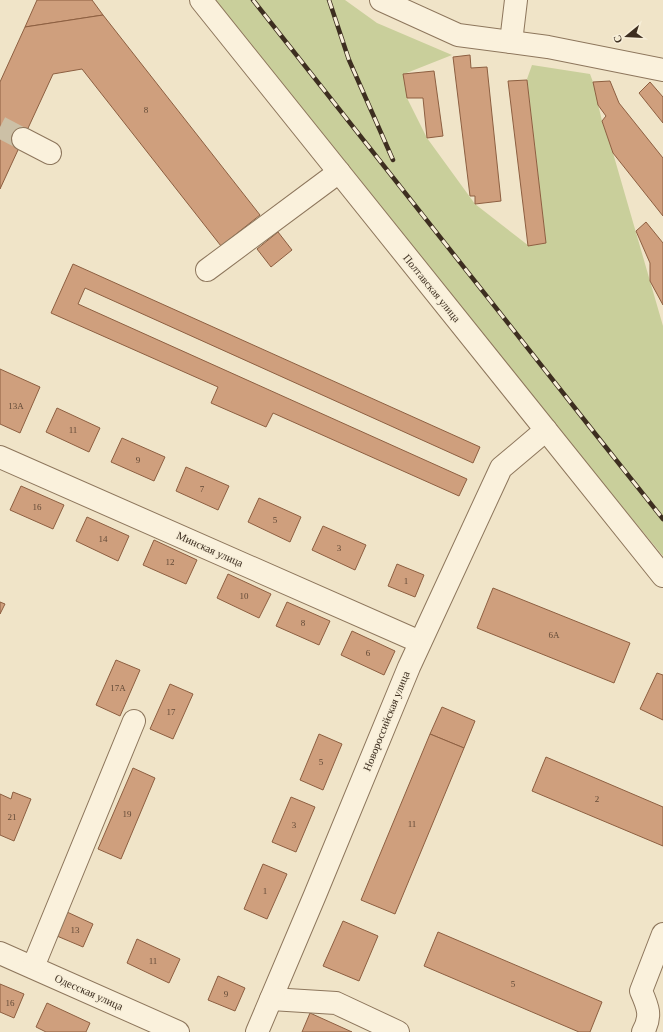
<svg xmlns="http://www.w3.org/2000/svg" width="663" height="1032" font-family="'Times New Roman',serif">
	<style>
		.green { fill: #c9cf9b }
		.building { fill: #cf9f7d; stroke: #8d5f41 }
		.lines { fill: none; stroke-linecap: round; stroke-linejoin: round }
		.minor-tunnel { stroke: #ccc0a6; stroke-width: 22; stroke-dasharray: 22 11; stroke-linecap: butt }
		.minor-casing { stroke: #8d765c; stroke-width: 24 }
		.minor { stroke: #faf1dc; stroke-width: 22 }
		.rail-casing { stroke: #3d2e20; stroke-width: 4.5 }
		.rail { stroke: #f7eed8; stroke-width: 3; stroke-dasharray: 9; stroke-linecap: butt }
		.labels { text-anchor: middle; stroke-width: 3; stroke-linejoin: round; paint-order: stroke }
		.number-label { font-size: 9px; fill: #624a37 }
		.street-label { font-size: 11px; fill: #3d2e20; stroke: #f7eed8 }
	</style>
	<rect width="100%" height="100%" fill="#f0e4c8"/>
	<path class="green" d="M212,0H345L377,23L452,55L404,74L407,98L427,138L475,204L529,246L546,243L527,79L532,65L590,74L593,82L602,121L613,153L663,326V556L569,442L345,161Z"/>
	<g class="building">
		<path d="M37,0H92L103,15L25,27Z"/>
		<path d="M103,15L260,215L221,246L82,69L53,74L0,189V82L25,27Z"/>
		<path d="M470,55L471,68L487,67L501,201L475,204V196H470L453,57Z"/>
		<path d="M434,71L443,136L427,138L423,98H407L403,74Z"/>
		<path d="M527,80L546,243L528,246L508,81Z"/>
		<path d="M610,81L619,103L663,158V216L613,153L602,121L606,116L598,105L593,82Z"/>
		<path d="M650,82L663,97V123L639,93Z"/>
		<path d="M646,222L663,243V305L650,281V263L636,231Z"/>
		<path d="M278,232L292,250L271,267L257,249Z"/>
		<path d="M73,264L480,447L473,463L85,288L78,304L467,479L459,496L273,413L266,427L211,403L218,387L51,313Z"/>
		<path d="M0,369L40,387L20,433L0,424Z"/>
		<path d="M57,408L100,428L89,452L46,432Z"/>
		<path d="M122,438L165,457L154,481L111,462Z"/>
		<path d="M186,467L229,486L218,510L176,491Z"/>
		<path d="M21,486L64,505L53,529L10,510Z"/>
		<path d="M259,498L301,517L290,542L248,522Z"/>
		<path d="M87,517L129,536L118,561L76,541Z"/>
		<path d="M323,526L366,545L355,570L312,550Z"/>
		<path d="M154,540L197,560L186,584L143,565Z"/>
		<path d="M397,564L424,575L415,597L388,586Z"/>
		<path d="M228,574L271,594L259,618L217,598Z"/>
		<path d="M493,588L630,643L614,683L477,628Z"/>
		<path d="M0,602L5,604L0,614Z"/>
		<path d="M287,602L330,621L319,645L276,626Z"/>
		<path d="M352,631L395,651L384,675L341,655Z"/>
		<path d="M116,660L140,670L120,716L96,705Z"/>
		<path d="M657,673L663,675V720L640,709Z"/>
		<path d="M170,684L193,694L173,739L150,729Z"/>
		<path d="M442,707L475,721L464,748L430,734Z"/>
		<path d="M319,734L342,744L323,790L300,780Z"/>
		<path d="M430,734L464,748L395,914L361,900Z"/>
		<path d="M546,757L663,807V846L532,791Z"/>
		<path d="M133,768L155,778L121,859L98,849Z"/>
		<path d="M13,792L31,799L14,841L0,835V794L11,799Z"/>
		<path d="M291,797L315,807L296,852L272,842Z"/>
		<path d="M263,864L287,874L267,919L244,909Z"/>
		<path d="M67,912L93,924L83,947L57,936Z"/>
		<path d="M343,921L378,936L359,981L323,966Z"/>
		<path d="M438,932L602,1002L590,1032H579L424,966Z"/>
		<path d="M137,939L180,959L169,983L127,963Z"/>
		<path d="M218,976L245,988L235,1011L208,1000Z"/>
		<path d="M0,984L24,994L14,1018L0,1012Z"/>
		<path d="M47,1003L90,1023L86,1032H46L36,1027Z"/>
		<path d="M310,1013L352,1032H302Z"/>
	</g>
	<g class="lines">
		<path class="minor-tunnel" d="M0,127L23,139"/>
		<defs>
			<g id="minor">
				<path d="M201,0L663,576"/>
				<path d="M381,0L458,35L548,47L663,70"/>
				<path d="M511,42L516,0"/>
				<path d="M23,139L50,153"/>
				<path d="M207,270L339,172"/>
				<path d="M0,457L420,642"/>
				<path d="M0,953L178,1032"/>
				<path d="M33,967L134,721"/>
				<path d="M271,999L336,1003L398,1032"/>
				<path d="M257,1032L315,895L409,667L501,468L546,430"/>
				<path d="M643,1032C652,1016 648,1007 641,991L663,934"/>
			</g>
		</defs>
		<use href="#minor" class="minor-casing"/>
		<use href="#minor" class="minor"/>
		<defs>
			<g id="rail">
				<path d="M253,0L597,436L663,519"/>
				<path d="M329,0L349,60L393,160"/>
			</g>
		</defs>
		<use href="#rail" class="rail-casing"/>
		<use href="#rail" class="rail"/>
	</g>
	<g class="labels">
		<g class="number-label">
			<text x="146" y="113">8</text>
			<text x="16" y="409">13А</text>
			<text x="73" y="433">11</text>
			<text x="138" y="463">9</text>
			<text x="202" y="492">7</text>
			<text x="37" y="510">16</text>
			<text x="275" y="523">5</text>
			<text x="103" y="542">14</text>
			<text x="339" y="551">3</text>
			<text x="170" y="565">12</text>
			<text x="406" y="584">1</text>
			<text x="244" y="599">10</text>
			<text x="303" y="626">8</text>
			<text x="554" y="638">6А</text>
			<text x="368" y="656">6</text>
			<text x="118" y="691">17А</text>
			<text x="171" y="715">17</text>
			<text x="321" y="765">5</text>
			<text x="597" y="802">2</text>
			<text x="127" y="817">19</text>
			<text x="12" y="820">21</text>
			<text x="412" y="827">11</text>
			<text x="294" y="828">3</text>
			<text x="265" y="894">1</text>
			<text x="75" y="933">13</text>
			<text x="153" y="964">11</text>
			<text x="513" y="987">5</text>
			<text x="226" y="997">9</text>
			<text x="10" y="1006">16</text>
		</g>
		<g class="street-label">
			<text transform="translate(432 288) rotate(51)" y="4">Полтавская улица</text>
			<text transform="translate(210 549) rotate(24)" y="4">Минская улица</text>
			<text transform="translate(386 721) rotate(-68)" y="4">Новороссийская улица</text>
			<text transform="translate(89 992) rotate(24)" y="4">Одесская улица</text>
		</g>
	</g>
	<g transform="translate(627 36) rotate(252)" stroke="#f7eed8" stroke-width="3" paint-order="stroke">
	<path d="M0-3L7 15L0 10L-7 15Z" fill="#3d2e20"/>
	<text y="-6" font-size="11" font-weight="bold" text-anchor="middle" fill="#3d2e20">С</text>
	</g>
</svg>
